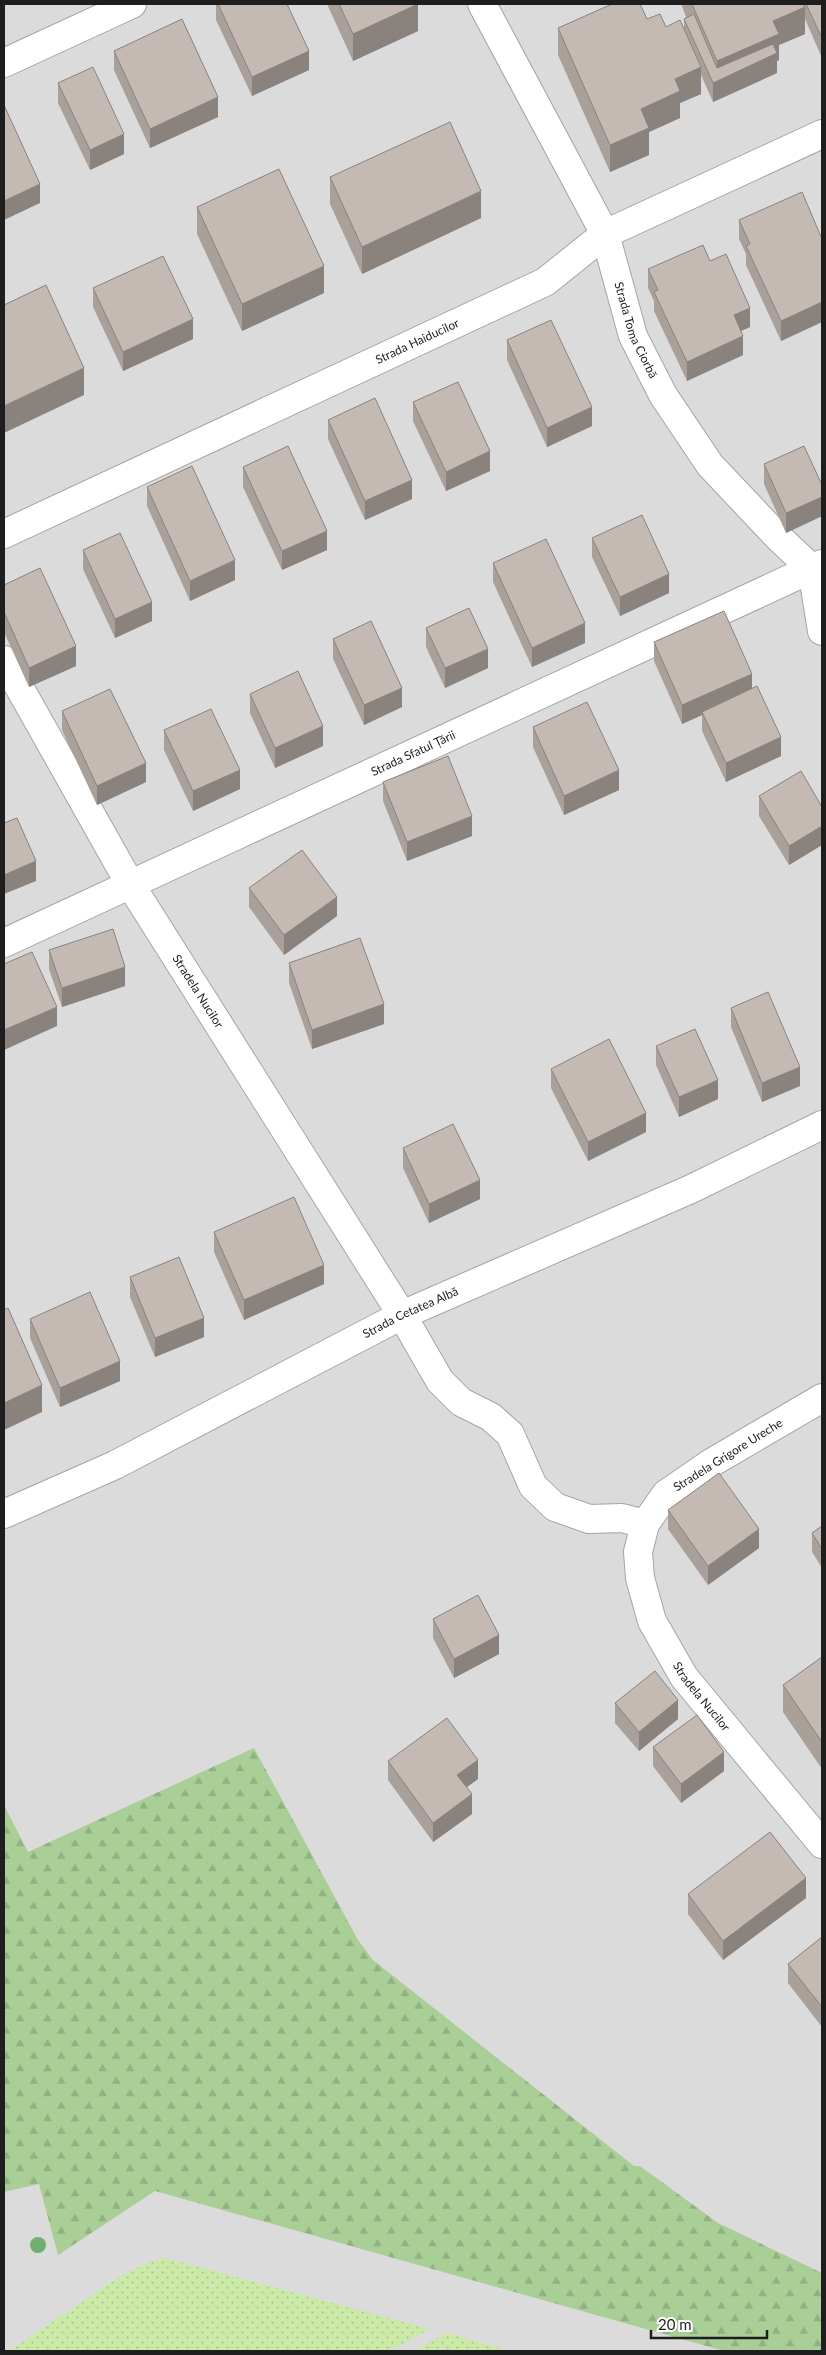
<svg xmlns="http://www.w3.org/2000/svg" width="826" height="2355" font-family="Lato,sans-serif">
	<style>
		.residential { fill: #dcdbdb }
		.forest { fill: url(#forest-firs) }
		.garden { fill: url(#garden-dots) }
		.lines { fill: none; stroke-linecap: round; stroke-linejoin: round }
		.minor-casing { stroke: #a5a5a5; stroke-width: 30 }
		.minor { stroke: #fff; stroke-width: 28 }
		.tree { fill: #71af6f }
		.wall { fill: #a9a09a }
		.shaded-wall { fill: #89827d }
		.building { fill: #c4bab3; stroke: #89827d }
		.labels { text-anchor: middle; stroke-width: 4.5; stroke-linejoin: round; paint-order: stroke }
		.street-label { font-size: 12px; fill: #1e1e1e; stroke: #fff }
	</style>
	<defs>
		<pattern id="forest-firs" width="22" height="20" patternUnits="userSpaceOnUse" patternTransform="scale(1.25)"><rect width="22" height="20" fill="#a9cf97"/><path d="M5 1l3.5 6h-7zM16 11l3.5 6h-7z" fill="#91b182"/></pattern>
		<pattern id="garden-dots" width="8" height="8" patternUnits="userSpaceOnUse" patternTransform="scale(1.25)"><rect width="8" height="8" fill="#cbeaa8"/><path d="M2 2h.1M6 6h.1" fill="none" stroke="#aec890" stroke-width="1.8" stroke-linecap="round"/></pattern>
	</defs>
	<rect width="100%" height="100%" fill="#efebe3"/>
	<rect class="residential" x="4" y="4" width="818" height="2347"/>
	<path class="forest" d="M254,1748L358,1940L373,1960L634,2166H640L718,2223L822,2273V2351H724L155,2191L58,2255L39,2184L4,2192V1805L28,1852Z"/>
	<g class="garden">
		<path d="M165,2258L430,2329L389,2351H9L121,2276L147,2263Z"/>
		<path d="M447,2333L509,2351H510H414Z"/>
	</g>
	<g class="lines">
		<defs>
			<g id="minor">
				<path id="s1" d="M482,4L605,234L633,336L663,395L710,465L777,536L812,569L822,631"/>
				<path d="M4,63L132,4"/>
				<path id="s2" d="M4,534L545,282L605,234L822,134"/>
				<path id="s3" d="M4,660L130,884L402,1315L440,1381L461,1402L491,1417L510,1434L533,1486L555,1507L589,1519L622,1518L645,1524"/>
				<path id="s4" d="M4,943L822,564"/>
				<path id="s5" d="M822,1398L711,1463L666,1494L645,1524L638,1552L640,1578L652,1621L684,1677L822,1844"/>
				<path id="s6" d="M4,1514L115,1465L402,1315L691,1189L822,1125"/>
			</g>
		</defs>
		<use href="#minor" class="minor-casing"/>
		<use href="#minor" class="minor"/>
	</g>
	<circle class="tree" cx="38" cy="2245" r="8"/>
	<g class="wall">
		<path d="M216,4H287L309,70L252,96L216,20Z"/>
		<path d="M327,4H418V31L353,61Z"/>
		<path d="M682,4H822V58L805,19V34L779,45V60L777,61V73L713,102L701,75V94L680,103V118L649,132V155L610,172L558,55V28L647,19L666,27L684,28V19L686,17L682,6Z"/>
		<path d="M114,51L218,117L150,148L114,70Z"/>
		<path d="M58,83L124,154L90,170L58,103Z"/>
		<path d="M330,177L481,218L362,274L330,204Z"/>
		<path d="M197,207L324,293L242,331L197,234Z"/>
		<path d="M739,220L822,239V322L781,341L746,265V254L739,239Z"/>
		<path d="M710,261L750,327L741,331L743,355L687,381L654,311V301L648,288V269Z"/>
		<path d="M93,288L193,339L123,371L93,307Z"/>
		<path d="M507,340L592,426L547,447L507,360Z"/>
		<path d="M413,402L490,471L446,491L413,421Z"/>
		<path d="M328,420L412,499L365,520L328,439Z"/>
		<path d="M764,464L822,485V516L786,533L764,484Z"/>
		<path d="M243,467L327,550L282,570L243,487Z"/>
		<path d="M147,487L235,580L190,601L147,506Z"/>
		<path d="M592,538L669,593L620,616L592,557Z"/>
		<path d="M83,550L152,621L115,638L83,569Z"/>
		<path d="M493,563L585,643L532,667L493,582Z"/>
		<path d="M4,585L76,666L29,687L4,632Z"/>
		<path d="M426,628L488,668L445,688L426,647Z"/>
		<path d="M333,639L402,707L364,725L333,659Z"/>
		<path d="M654,642L752,688L781,756L726,782L702,731V715L682,724L654,661Z"/>
		<path d="M250,694L323,746L275,768L250,713Z"/>
		<path d="M62,711L146,782L97,805L62,730Z"/>
		<path d="M533,727L619,790L564,815L533,747Z"/>
		<path d="M164,730L240,789L193,811L164,750Z"/>
		<path d="M383,782L472,836L407,861L383,801Z"/>
		<path d="M759,796L822,807V845L789,865L759,816Z"/>
		<path d="M249,888L337,916L284,955L249,907Z"/>
		<path d="M49,950L125,986L62,1007L49,969Z"/>
		<path d="M289,963L384,1024L312,1049L289,983Z"/>
		<path d="M731,1008L800,1086L762,1102L731,1027Z"/>
		<path d="M656,1046L718,1099L679,1117L656,1065Z"/>
		<path d="M551,1069L646,1132L588,1161L551,1088Z"/>
		<path d="M403,1148L480,1199L429,1223L403,1168Z"/>
		<path d="M214,1232L324,1284L244,1320L214,1252Z"/>
		<path d="M130,1277L204,1337L155,1357L130,1297Z"/>
		<path d="M30,1319L120,1381L60,1407L30,1338Z"/>
		<path d="M668,1510L759,1548L708,1585L668,1529Z"/>
		<path d="M822,1526V1568L812,1552V1533Z"/>
		<path d="M433,1619L499,1654L454,1678L433,1638Z"/>
		<path d="M822,1657V1769L783,1712V1685Z"/>
		<path d="M615,1703L678,1719L639,1751L615,1723Z"/>
		<path d="M653,1747L724,1771L681,1803L653,1766Z"/>
		<path d="M388,1761L478,1779L467,1787L472,1814L433,1842L388,1780Z"/>
		<path d="M688,1894L806,1898L723,1960L688,1914Z"/>
		<path d="M822,1937V2027L788,1983V1964Z"/>
	</g>
	<g class="shaded-wall">
		<path d="M418,4V31L353,61V34Z"/>
		<path d="M805,7V34L779,45V60L777,61V73L713,102V83L717,81V61L773,21Z"/>
		<path d="M309,51V70L252,96V77Z"/>
		<path d="M701,67V94L680,103V118L649,132V155L610,172V145L641,109L675,79Z"/>
		<path d="M218,97V117L150,148V129Z"/>
		<path d="M124,134V154L90,170V150Z"/>
		<path d="M40,184V203L4,220V201Z"/>
		<path d="M481,191V218L362,274V247Z"/>
		<path d="M324,266V293L242,331V304Z"/>
		<path d="M822,302V322L781,341V321Z"/>
		<path d="M750,308V327L734,334V315Z"/>
		<path d="M193,319V339L123,371V352Z"/>
		<path d="M743,336V355L687,381V362Z"/>
		<path d="M84,368V395L4,433V406Z"/>
		<path d="M592,407V426L547,447V428Z"/>
		<path d="M490,451V471L446,491V472Z"/>
		<path d="M412,480V499L365,520V501Z"/>
		<path d="M822,497V516L786,533V513Z"/>
		<path d="M327,531V550L282,570V551Z"/>
		<path d="M235,560V580L190,601V581Z"/>
		<path d="M669,574V593L620,616V597Z"/>
		<path d="M152,602V621L115,638V619Z"/>
		<path d="M585,623V643L532,667V648Z"/>
		<path d="M76,646V666L29,687V668Z"/>
		<path d="M488,649V668L445,688V668Z"/>
		<path d="M752,674V693L702,712V715L682,724V705Z"/>
		<path d="M402,688V707L364,725V705Z"/>
		<path d="M323,726V746L275,768V748Z"/>
		<path d="M781,737V756L726,782V763Z"/>
		<path d="M146,763V782L97,805V786Z"/>
		<path d="M240,770V789L193,811V791Z"/>
		<path d="M619,770V790L564,815V796Z"/>
		<path d="M472,816V836L407,861V842Z"/>
		<path d="M822,826V845L789,865V846Z"/>
		<path d="M36,861V881L4,894V875Z"/>
		<path d="M337,897V916L284,955V935Z"/>
		<path d="M125,967V986L62,1007V988Z"/>
		<path d="M384,1004V1024L312,1049V1030Z"/>
		<path d="M57,1007V1026L4,1050V1030Z"/>
		<path d="M800,1067V1086L762,1102V1083Z"/>
		<path d="M718,1080V1099L679,1117V1097Z"/>
		<path d="M646,1113V1132L588,1161V1142Z"/>
		<path d="M480,1180V1199L429,1223V1204Z"/>
		<path d="M324,1265V1284L244,1320V1300Z"/>
		<path d="M204,1318V1337L155,1357V1338Z"/>
		<path d="M120,1361V1381L60,1407V1388Z"/>
		<path d="M42,1385V1412L4,1430V1403Z"/>
		<path d="M759,1529V1548L708,1585V1566Z"/>
		<path d="M499,1635V1654L454,1678V1659Z"/>
		<path d="M678,1700V1719L639,1751V1732Z"/>
		<path d="M724,1752V1771L681,1803V1784Z"/>
		<path d="M478,1760V1779L457,1794V1775Z"/>
		<path d="M472,1794V1814L433,1842V1823Z"/>
		<path d="M806,1878V1898L723,1960V1941Z"/>
	</g>
	<g class="building">
		<path d="M218,4H287L309,51L252,77Z"/>
		<path d="M339,4H418L353,34Z"/>
		<path d="M612,4H640L647,19L660,14L666,27L680,20L701,67L675,79L680,91L641,109L649,128L610,145L558,28Z"/>
		<path d="M692,4H803L805,7L773,21L779,34L717,61Z"/>
		<path d="M806,4H822V38Z"/>
		<path d="M694,14L717,68L773,44L777,53L713,83L684,19Z"/>
		<path d="M182,19L218,97L150,129L114,51Z"/>
		<path d="M93,67L124,134L90,150L58,83Z"/>
		<path d="M4,105L40,184L4,201Z"/>
		<path d="M450,122L481,191L362,247L330,177Z"/>
		<path d="M279,169L324,266L242,304L197,207Z"/>
		<path d="M802,192L822,239V302L781,321L746,246L750,244L739,220Z"/>
		<path d="M703,245L710,261L726,254L750,308L734,315L743,336L687,362L654,292L658,290L648,269Z"/>
		<path d="M163,256L193,319L123,352L93,288Z"/>
		<path d="M46,285L84,368L4,406V305Z"/>
		<path d="M551,320L592,407L547,428L507,340Z"/>
		<path d="M458,382L490,451L446,472L413,402Z"/>
		<path d="M375,398L412,480L365,501L328,420Z"/>
		<path d="M288,446L327,531L282,551L243,467Z"/>
		<path d="M804,446L822,485V497L786,513L764,464Z"/>
		<path d="M192,466L235,560L190,581L147,487Z"/>
		<path d="M642,515L669,574L620,597L592,538Z"/>
		<path d="M120,533L152,602L115,619L83,550Z"/>
		<path d="M546,539L585,623L532,648L493,563Z"/>
		<path d="M40,568L76,646L29,668L4,612V585Z"/>
		<path d="M469,608L488,649L445,668L426,628Z"/>
		<path d="M724,611L752,674L682,705L654,642Z"/>
		<path d="M371,621L402,688L364,705L333,639Z"/>
		<path d="M298,671L323,726L275,748L250,694Z"/>
		<path d="M757,686L781,737L726,763L702,712Z"/>
		<path d="M110,689L146,763L97,786L62,711Z"/>
		<path d="M587,702L619,770L564,796L533,727Z"/>
		<path d="M211,709L240,770L193,791L164,730Z"/>
		<path d="M448,756L472,816L407,842L383,782Z"/>
		<path d="M801,771L822,807V826L789,846L759,796Z"/>
		<path d="M17,818L36,861L4,875V823Z"/>
		<path d="M302,850L337,897L284,935L249,888Z"/>
		<path d="M113,929L125,967L62,988L49,950Z"/>
		<path d="M360,938L384,1004L312,1030L289,963Z"/>
		<path d="M32,952L57,1007L4,1030V964Z"/>
		<path d="M768,992L800,1067L762,1083L731,1008Z"/>
		<path d="M695,1029L718,1080L679,1097L656,1046Z"/>
		<path d="M609,1039L646,1113L588,1142L551,1069Z"/>
		<path d="M453,1124L480,1180L429,1204L403,1148Z"/>
		<path d="M294,1197L324,1265L244,1300L214,1232Z"/>
		<path d="M179,1257L204,1318L155,1338L130,1277Z"/>
		<path d="M90,1292L120,1361L60,1388L30,1319Z"/>
		<path d="M8,1308L42,1385L4,1403V1310Z"/>
		<path d="M719,1473L759,1529L708,1566L668,1510Z"/>
		<path d="M822,1526V1549L812,1533Z"/>
		<path d="M478,1595L499,1635L454,1659L433,1619Z"/>
		<path d="M822,1657V1742L783,1685Z"/>
		<path d="M655,1671L678,1700L639,1732L615,1703Z"/>
		<path d="M697,1715L724,1752L681,1784L653,1747Z"/>
		<path d="M447,1718L478,1760L457,1775L472,1794L433,1823L388,1761Z"/>
		<path d="M770,1832L806,1878L723,1941L688,1894Z"/>
		<path d="M822,1937V2007L788,1964Z"/>
	</g>
	<g class="labels">
		<g class="street-label">
			<text dy="4" stroke="none"><textPath href="#s1" startOffset="362">Strada Toma Ciorbă</textPath></text>
			<text dy="4" stroke="none"><textPath href="#s2" startOffset="456">Strada Haiducilor</textPath></text>
			<text dy="4" stroke="none"><textPath href="#s4" startOffset="451">Strada Sfatul Țării</textPath></text>
			<text dy="4" stroke="none"><textPath href="#s3" startOffset="384">Stradela Nucilor</textPath></text>
			<text dy="4" stroke="none"><textPath href="#s6" startOffset="454">Strada Cetatea Albă</textPath></text>
			<text transform="translate(728 1455) rotate(-32)" y="4">Stradela Grigore Ureche</text>
			<text dy="4" stroke="none"><textPath href="#s5" startOffset="410">Stradela Nucilor</textPath></text>
		</g>
	</g>
	<rect width="826" height="2355" fill="none" stroke="#1e1e1e" stroke-width="10"/>
	<path d="M651 2330v8h116v-8" fill="none" stroke="#1e1e1e" stroke-width="2.5"/>
	<text x="658" y="2330" font-size="15" fill="#1e1e1e" stroke="#ffffff" stroke-width="4" paint-order="stroke">20 m</text>
</svg>
